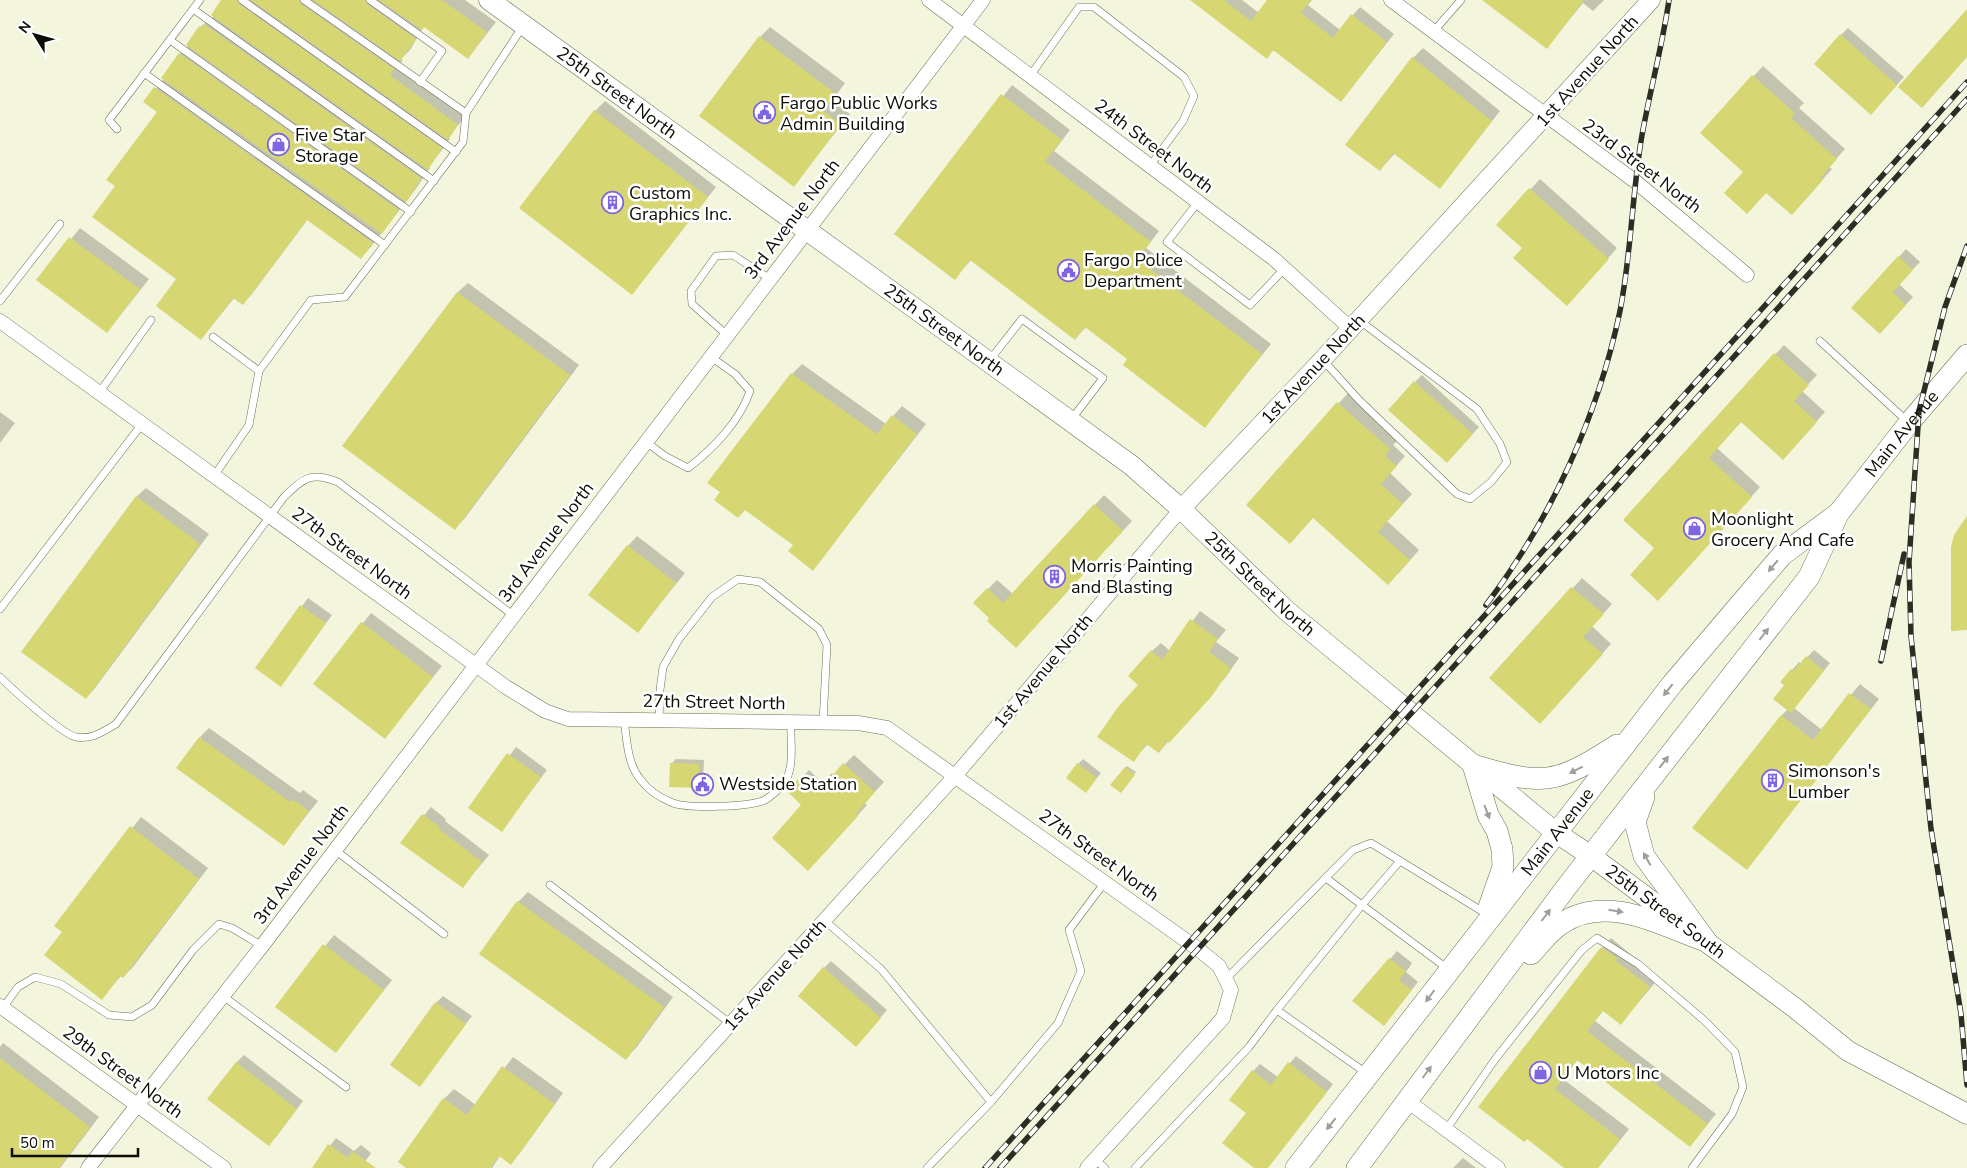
<svg xmlns="http://www.w3.org/2000/svg" width="1967" height="1168" font-family="'Nunito Sans',sans-serif">
	<style>
		.shadow { fill: #0003 }
		.building { fill: #d6d773 }
		.lines { fill: none; stroke-linecap: round; stroke-linejoin: round }
		.service-casing { stroke: #6e6f5a; stroke-width: 8 }
		.minor-casing { stroke: #6e6f5a; stroke-width: 15 }
		.tertiary-casing { stroke: #6e6f5a; stroke-width: 19 }
		.secondary-casing { stroke: #6e6f5a; stroke-width: 21 }
		.primary-casing { stroke: #6e6f5a; stroke-width: 22 }
		.service { stroke: #fff; stroke-width: 7 }
		.minor { stroke: #fff; stroke-width: 14 }
		.tertiary { stroke: #fff; stroke-width: 18 }
		.secondary { stroke: #fff; stroke-width: 20 }
		.primary { stroke: #fff; stroke-width: 21 }
		.rail-casing { stroke: #2c2d23; stroke-width: 5.5 }
		.rail { stroke: #fff; stroke-width: 4; stroke-dasharray: 11; stroke-linecap: butt }
		.oneway { fill: #9e9e9b }
		.labels { text-anchor: middle; stroke-width: 5; stroke-linejoin: round; paint-order: stroke }
		.street-label { font-size: 18px; fill: #0d0d06; stroke: #fff }
		.poi-label { font-size: 18px; fill: #0d0d06; stroke: #fff; text-anchor: start }
	</style>
	<rect width="100%" height="100%" fill="#f3f5dd"/>
	<g class="shadow">
		<path d="M224,0H465L496,22L468,58L424,26L410,50L401,59L403,60L398,66L467,115L448,137L450,139L429,167L430,168L415,190L370,248L361,257L308,219L252,294L243,303L235,297L201,339L177,279L116,186L158,112L145,102L164,79L177,57L189,45L200,27L214,16Z"/>
		<path d="M1191,0H1242L1259,13L1268,0H1312L1308,5L1340,30L1360,7L1394,34L1341,101L1274,50L1266,57Z"/>
		<path d="M1486,0H1604L1593,11L1583,3L1547,47Z"/>
		<path d="M770,27L845,83L832,101L850,114L794,185L760,37Z"/>
		<path d="M1848,28L1904,77L1878,106L1841,35Z"/>
		<path d="M1423,48L1500,111L1440,187L1395,153L1380,170L1413,58Z"/>
		<path d="M1763,66L1804,103L1799,108L1845,149L1829,167L1832,169L1801,204L1767,192L1747,213L1745,172L1702,133Z"/>
		<path d="M1012,85L1070,130L1054,151L1159,231L1146,248L1271,344L1205,426L1129,359L1086,327L1075,339L971,260L954,279L896,234Z"/>
		<path d="M605,101L716,187L632,294L595,111Z"/>
		<path d="M1540,179L1617,248L1576,295L1498,225Z"/>
		<path d="M80,228L149,279L107,332L38,280Z"/>
		<path d="M1906,249L1920,262L1899,284L1913,297L1887,325L1853,308Z"/>
		<path d="M468,283L579,365L465,518L455,528L344,446L458,292Z"/>
		<path d="M1784,345L1817,375L1802,391L1825,412L1792,449L1742,421L1717,448L1760,487L1667,590L1656,548L1624,519Z"/>
		<path d="M802,364L886,424L902,406L926,424L813,569L794,544L746,509L792,374Z"/>
		<path d="M1422,375L1479,427L1454,454L1415,382Z"/>
		<path d="M1348,393L1399,439L1393,445L1405,456L1390,473L1412,494L1387,521L1419,550L1398,574L1313,516L1248,505Z"/>
		<path d="M0,412L15,423L0,443Z"/>
		<path d="M146,488L209,534L95,688L86,698L136,497Z"/>
		<path d="M1104,495L1132,521L1025,637L991,618L988,589L997,580L1013,594Z"/>
		<path d="M637,536L685,573L638,631L628,546Z"/>
		<path d="M1582,578L1612,604L1592,626L1611,644L1549,712L1491,678Z"/>
		<path d="M308,598L332,615L281,685L257,668Z"/>
		<path d="M1200,611L1226,630L1216,642L1239,658L1225,678L1159,752L1148,744L1133,760L1140,685L1152,651L1161,643L1170,651Z"/>
		<path d="M371,613L442,666L385,737L315,683Z"/>
		<path d="M1814,650L1830,663L1794,708L1822,730L1860,684L1879,699L1747,868L1782,715L1788,709L1785,684L1792,670L1799,662L1801,664Z"/>
		<path d="M209,728L300,793L303,790L318,801L284,844L200,737Z"/>
		<path d="M516,747L547,770L502,830L470,807Z"/>
		<path d="M854,755L884,782L864,803L867,805L818,859L803,805L788,791L809,770L823,783L832,773L834,775Z"/>
		<path d="M676,759L704,760L703,782L699,786L671,764Z"/>
		<path d="M1083,759L1101,773L1090,786L1078,764Z"/>
		<path d="M1127,766L1136,772L1123,790L1125,768Z"/>
		<path d="M431,807L446,819L445,821L489,855L463,886L402,842Z"/>
		<path d="M141,817L208,868L133,967L123,977L121,976L102,998L64,931L56,925Z"/>
		<path d="M528,892L673,997L636,1048L626,1058L518,902Z"/>
		<path d="M334,935L392,980L336,1051L277,1007Z"/>
		<path d="M1611,938L1659,978L1621,1023L1604,1010L1595,1021L1716,1114L1690,1145L1578,1059L1563,1079L1629,1129L1598,1168H1566L1527,1138L1602,948Z"/>
		<path d="M1397,951L1412,963L1406,972L1418,982L1384,1024L1354,1001Z"/>
		<path d="M831,961L887,1010L863,1038L824,968Z"/>
		<path d="M443,996L472,1016L420,1085L436,1003Z"/>
		<path d="M3,1043L99,1117L60,1168H0V1047Z"/>
		<path d="M244,1055L303,1101L276,1137L236,1063Z"/>
		<path d="M1296,1056L1333,1084L1269,1166L1267,1168H1256L1247,1113L1253,1071L1260,1064L1278,1077Z"/>
		<path d="M513,1057L563,1093L520,1153L511,1163L500,1156L492,1168H409L399,1161L444,1099L454,1089L476,1105Z"/>
		<path d="M336,1138L354,1151L361,1145L371,1153L361,1168H313Z"/>
		<path d="M1463,1158L1476,1168H1453Z"/>
	</g>
	<g class="building">
		<path d="M221,0H237L239,4L442,148L428,170L211,15Z"/>
		<path d="M251,0H299L301,4L394,69L390,75L458,125L448,140Z"/>
		<path d="M313,0H365L367,4L416,39L400,61Z"/>
		<path d="M379,0H442L487,32L468,59L424,27L422,30Z"/>
		<path d="M1190,0H1224L1251,21L1267,0H1311L1301,13L1333,38L1351,14L1387,42L1341,102L1273,50L1267,59Z"/>
		<path d="M1482,0H1584L1547,49Z"/>
		<path d="M1967,9V57L1922,108L1898,87Z"/>
		<path d="M204,24L421,178L408,200L406,202L186,45L199,26L201,28Z"/>
		<path d="M1840,34L1897,85L1871,115L1814,64Z"/>
		<path d="M759,36L836,94L823,111L841,124L794,187L699,116Z"/>
		<path d="M179,53L399,210L382,234L161,78Z"/>
		<path d="M1412,57L1492,121L1440,189L1393,153L1380,171L1345,145Z"/>
		<path d="M1752,75L1795,113L1791,118L1837,159L1821,177L1823,180L1792,215L1766,193L1747,214L1724,193L1743,172L1700,133Z"/>
		<path d="M154,87L373,243L361,259L307,220L243,305L233,298L201,340L156,306L176,279L92,217L115,186L106,180L157,112L143,102Z"/>
		<path d="M1001,94L1062,140L1045,161L1151,242L1137,259L1262,354L1205,428L1123,365L1127,359L1085,327L1075,340L970,260L955,280L894,234Z"/>
		<path d="M594,110L708,197L632,295L519,208Z"/>
		<path d="M1529,188L1609,259L1567,306L1513,258L1522,248L1496,225Z"/>
		<path d="M69,237L140,289L107,333L36,280Z"/>
		<path d="M1898,256L1913,270L1893,292L1906,305L1880,334L1851,308Z"/>
		<path d="M457,292L570,375L455,530L342,446Z"/>
		<path d="M1774,353L1809,385L1794,401L1817,422L1783,460L1741,422L1709,458L1752,497L1658,601L1630,575L1654,548L1623,520Z"/>
		<path d="M791,373L877,434L892,415L917,434L813,571L788,551L793,545L745,510L738,518L714,500L720,492L707,483Z"/>
		<path d="M1414,381L1473,434L1447,463L1388,410Z"/>
		<path d="M1337,402L1390,449L1385,456L1397,466L1381,484L1403,504L1378,532L1410,560L1388,585L1313,518L1290,544L1246,505Z"/>
		<path d="M136,496L200,544L86,699L21,652Z"/>
		<path d="M1094,504L1123,531L1016,648L987,621L989,618L973,603L987,588L1003,603Z"/>
		<path d="M1967,516V630L1951,631V547L1954,535Z"/>
		<path d="M627,545L676,583L638,633L588,595Z"/>
		<path d="M1571,587L1604,614L1583,637L1603,654L1540,724L1489,678Z"/>
		<path d="M300,605L326,623L281,687L255,668Z"/>
		<path d="M1190,619L1218,639L1209,652L1231,668L1212,696L1169,743L1167,741L1159,753L1146,744L1134,762L1097,737L1118,707L1138,685L1128,676L1151,650L1162,660Z"/>
		<path d="M361,622L433,677L385,739L313,684Z"/>
		<path d="M1806,656L1824,671L1791,713L1773,699L1784,685L1780,682L1791,669L1794,671Z"/>
		<path d="M1849,693L1871,709L1747,870L1692,828L1781,715L1813,740Z"/>
		<path d="M199,737L290,802L292,799L309,811L284,846L176,768Z"/>
		<path d="M507,753L541,777L502,832L468,808Z"/>
		<path d="M670,763L699,764V788L669,787Z"/>
		<path d="M843,763L875,792L856,814L858,816L808,871L772,838L801,805L787,791L798,779L813,792L822,782L824,785Z"/>
		<path d="M1077,763L1097,778L1086,793L1066,778Z"/>
		<path d="M1125,767L1135,775L1121,793L1110,785Z"/>
		<path d="M422,814L440,827L439,829L482,862L463,888L400,843Z"/>
		<path d="M130,826L199,879L123,978L120,976L102,1000L44,955L62,932L54,926Z"/>
		<path d="M517,901L664,1007L626,1060L479,954Z"/>
		<path d="M323,944L384,990L336,1053L275,1007Z"/>
		<path d="M1601,947L1617,958L1615,960L1650,987L1621,1025L1603,1011L1587,1031L1708,1124L1690,1147L1577,1060L1555,1089L1620,1139L1598,1168H1564L1527,1139L1524,1142L1478,1107Z"/>
		<path d="M1389,958L1406,971L1399,980L1412,990L1384,1026L1352,1001Z"/>
		<path d="M823,967L881,1018L856,1047L798,996Z"/>
		<path d="M435,1002L466,1024L420,1087L390,1065Z"/>
		<path d="M0,1058L90,1127L59,1168H0Z"/>
		<path d="M236,1062L297,1109L269,1146L207,1099Z"/>
		<path d="M1288,1062L1327,1092L1268,1168H1254L1222,1143L1246,1113L1229,1100L1252,1070L1271,1085Z"/>
		<path d="M502,1066L555,1104L511,1165L499,1156L490,1168H406L398,1162L443,1098L467,1115Z"/>
		<path d="M328,1144L348,1158L352,1151L376,1168H312Z"/>
	</g>
	<g class="lines">
		<defs>
			<g id="service">
				<path d="M242,0L456,152"/>
				<path d="M304,0L466,113"/>
				<path d="M370,0L442,51L420,82"/>
				<path d="M193,9L434,181"/>
				<path d="M1433,32L1461,0"/>
				<path d="M170,40L411,212"/>
				<path d="M144,73L385,245"/>
				<path d="M1030,76L1079,7H1094L1184,77L1194,96L1183,121L1150,166"/>
				<path d="M117,129L109,120L200,0"/>
				<path d="M1198,202L1167,242L1250,305L1285,268"/>
				<path d="M0,301L60,224"/>
				<path d="M727,335L692,304L691,291L716,256L733,255L770,279"/>
				<path d="M213,337L259,371"/>
				<path d="M1820,341L1908,422"/>
				<path d="M1323,360L1359,400L1457,494L1470,499L1491,482L1507,462L1500,444L1477,409L1360,321"/>
				<path d="M989,361L1022,319L1103,378L1071,420"/>
				<path d="M99,393L151,320"/>
				<path d="M646,442L665,456L688,468C713,449 740,421 750,391L735,374L711,357"/>
				<path d="M214,476L249,425L259,371L311,300L345,297L463,142L466,113L523,26"/>
				<path d="M0,609L142,424"/>
				<path d="M0,677C12,689 63,735 76,737C92,740 104,731 116,724L284,497C304,478 311,471 338,482L514,616"/>
				<path d="M624,720C627,739 627,763 640,779C648,790 660,798 673,803C689,809 749,807 765,800C770,797 781,788 785,782C795,765 790,742 791,722"/>
				<path d="M659,721L660,690L663,667L679,639L712,597L738,579L760,582L819,629L827,645L823,722"/>
				<path d="M335,850L444,934"/>
				<path d="M1326,878L1362,905L1400,861"/>
				<path d="M550,885L731,1024"/>
				<path d="M824,920L881,969L991,1102"/>
				<path d="M1226,979L1353,850L1371,843L1485,913"/>
				<path d="M223,996L346,1087"/>
				<path d="M3,1008L18,987L35,977L61,984L109,1015L132,1017L152,1005L193,950L219,924L232,928L262,946"/>
				<path d="M1277,1010L1362,905L1448,969"/>
				<path d="M1446,1130L1496,1058L1582,950L1597,938L1638,964L1705,1021L1735,1052L1743,1087L1732,1114L1692,1168"/>
				<path d="M1094,1159L1105,1168"/>
				<path d="M927,1168L991,1102L1058,1023L1081,971L1069,930L1105,882"/>
				<path d="M1135,1168L1249,1047L1277,1010L1366,1073"/>
			</g>
			<g id="minor">
				<path d="M929,0L1274,259L1350,328"/>
				<path d="M1391,0L1636,182L1747,275"/>
				<path d="M0,321L506,687L545,711L568,719L858,723L887,728L1198,949L1219,966L1231,990L1223,1018L1087,1168"/>
				<path d="M0,1006L224,1168"/>
				<path d="M1406,1100L1498,1168"/>
				<path d="M88,1168L262,946L983,0"/>
				<path d="M600,1168L955,776L1181,509"/>
			</g>
			<path id="tertiary" d="M1181,509L1322,360L1651,0"/>
			<g id="secondary">
				<path id="s1" d="M489,0L1131,465L1181,509L1287,611L1555,832L1591,856L1795,1008L1848,1051L1967,1114"/>
			</g>
			<g id="primary">
				<path d="M1473,765L1488,815L1497,831L1502,849L1503,867L1489,907"/>
				<path d="M1473,765C1544,786 1555,785 1617,745"/>
				<path d="M1644,797L1635,822L1644,856L1706,941"/>
				<path d="M1531,954C1540,944 1550,931 1561,924C1606,893 1660,925 1706,941"/>
				<path id="s2" d="M1296,1168L1673,683L1782,555L1836,515"/>
				<path id="s3" d="M1357,1168L1568,885L1809,577L1838,514L1909,423L1967,355"/>
			</g>
		</defs>
		<use href="#service" class="service-casing"/>
		<use href="#minor" class="minor-casing"/>
		<use href="#tertiary" class="tertiary-casing"/>
		<use href="#secondary" class="secondary-casing"/>
		<use href="#primary" class="primary-casing"/>
		<use href="#service" class="service"/>
		<use href="#minor" class="minor"/>
		<use href="#tertiary" class="tertiary"/>
		<use href="#secondary" class="secondary"/>
		<use href="#primary" class="primary"/>
		<defs>
			<g id="rail">
				<path d="M1967,246L1945,307L1919,411L1909,562L1911,636L1931,829L1961,1014L1967,1085"/>
				<path d="M1486,605C1551,519 1598,416 1620,311C1631,255 1632,197 1641,141C1649,94 1662,48 1669,0"/>
				<path d="M1881,661L1904,554"/>
				<path d="M985,1168L1967,82"/>
				<path d="M1000,1168L1967,99"/>
			</g>
		</defs>
		<use href="#rail" class="rail-casing"/>
		<use href="#rail" class="rail"/>
	</g>
	<defs><path id="oneway-solid" d="M-6-.8H1V-3.2L6.5 0L1 3.2V.8H-6Z" transform="scale(1.25)"/></defs>
	<g class="oneway">
		<use href="#oneway-solid" transform="translate(1773 566) rotate(130)"/>
		<use href="#oneway-solid" transform="translate(1764 634) rotate(-52)"/>
		<use href="#oneway-solid" transform="translate(1668 690) rotate(128)"/>
		<use href="#oneway-solid" transform="translate(1664 762) rotate(-52)"/>
		<use href="#oneway-solid" transform="translate(1576 770) rotate(153)"/>
		<use href="#oneway-solid" transform="translate(1487 812) rotate(69)"/>
		<use href="#oneway-solid" transform="translate(1647 859) rotate(-119)"/>
		<use href="#oneway-solid" transform="translate(1616 911) rotate(9)"/>
		<use href="#oneway-solid" transform="translate(1546 915) rotate(-53)"/>
		<use href="#oneway-solid" transform="translate(1430 996) rotate(127)"/>
		<use href="#oneway-solid" transform="translate(1427 1072) rotate(-53)"/>
		<use href="#oneway-solid" transform="translate(1331 1124) rotate(129)"/>
	</g>
	<defs>
		<symbol id="civic-ring" viewBox="-11 -11 22 22"><circle r="9.5" fill="#fff" stroke="#7f65e0" stroke-width="1.5"/><path d="M-.6-6.5H3V-4.5H.6V-3L4-1V1h2V6H-6V1h2V-1L-.6-3ZM-1.2 2.5V6h2.4V2.5Z" fill="#7f65e0"/></symbol>
		<symbol id="shop-ring" viewBox="-11 -11 22 22"><circle r="9.5" fill="#fff" stroke="#7f65e0" stroke-width="1.5"/><path d="M-5-2.5h2.3a2.7 3.5 0 0 1 5.4 0H5L5.5 6h-11ZM-1.5-2.5h3a1.5 2.3 0 0 0-3 0Z" fill="#7f65e0"/></symbol>
		<symbol id="building-ring" viewBox="-11 -11 22 22"><circle r="9.5" fill="#fff" stroke="#7f65e0" stroke-width="1.5"/><path d="M-4-6H4V6H1V3H-1V6H-4ZM-2.5-4.3h1.7v1.8h-1.7ZM.8-4.3h1.7v1.8H.8ZM-2.5-1h1.7V.8h-1.7ZM.8-1h1.7V.8H.8Z" fill="#7f65e0"/></symbol>
	</defs>
	<g fill-rule="evenodd">
		<use href="#civic-ring" x="752" y="100" width="25" height="25"/>
		<use href="#shop-ring" x="266" y="132" width="25" height="25"/>
		<use href="#building-ring" x="600" y="190" width="25" height="25"/>
		<use href="#civic-ring" x="1056" y="258" width="25" height="25"/>
		<use href="#shop-ring" x="1682" y="516" width="25" height="25"/>
		<use href="#building-ring" x="1042" y="564" width="25" height="25"/>
		<use href="#building-ring" x="1760" y="768" width="25" height="25"/>
		<use href="#civic-ring" x="690" y="772" width="25" height="25"/>
		<use href="#shop-ring" x="1528" y="1060" width="25" height="25"/>
	</g>
	<g class="labels">
		<g class="street-label">
			<text transform="translate(1587 71) rotate(-48)" y="6">1st Avenue North</text>
			<text dy="6" stroke="none"><textPath href="#s1" startOffset="158">25th Street North</textPath></text>
			<text transform="translate(1154 146) rotate(37)" y="6">24th Street North</text>
			<text transform="translate(1642 166) rotate(37)" y="6">23rd Street North</text>
			<text transform="translate(792 219) rotate(-53)" y="6">3rd Avenue North</text>
			<text dy="6" stroke="none"><textPath href="#s1" startOffset="562">25th Street North</textPath></text>
			<text transform="translate(1313 369) rotate(-47)" y="6">1st Avenue North</text>
			<text dy="6" stroke="none"><textPath href="#s3" startOffset="916">Main Avenue</textPath></text>
			<text transform="translate(546 542) rotate(-53)" y="6">3rd Avenue North</text>
			<text transform="translate(352 553) rotate(36)" y="6">27th Street North</text>
			<text dy="6" stroke="none"><textPath href="#s1" startOffset="968">25th Street North</textPath></text>
			<text transform="translate(1043 671) rotate(-50)" y="6">1st Avenue North</text>
			<text transform="translate(714 702) rotate(1)" y="6">27th Street North</text>
			<text dy="6" stroke="none"><textPath href="#s2" startOffset="426">Main Avenue</textPath></text>
			<text transform="translate(1099 855) rotate(36)" y="6">27th Street North</text>
			<text transform="translate(301 864) rotate(-53)" y="6">3rd Avenue North</text>
			<text dy="6" stroke="none"><textPath href="#s1" startOffset="1490">25th Street South</textPath></text>
			<text transform="translate(775 975) rotate(-48)" y="6">1st Avenue North</text>
			<text transform="translate(123 1072) rotate(36)" y="6">29th Street North</text>
		</g>
		<g class="poi-label">
			<text x="780" y="109">Fargo Public Works<tspan x="780" dy="21">Admin Building</tspan></text>
			<text x="295" y="141">Five Star<tspan x="295" dy="21">Storage</tspan></text>
			<text x="629" y="199">Custom<tspan x="629" dy="21">Graphics Inc.</tspan></text>
			<text x="1084" y="266">Fargo Police<tspan x="1084" dy="21">Department</tspan></text>
			<text x="1711" y="525">Moonlight<tspan x="1711" dy="21">Grocery And Cafe</tspan></text>
			<text x="1071" y="572">Morris Painting<tspan x="1071" dy="21">and Blasting</tspan></text>
			<text x="1788" y="777">Simonson's<tspan x="1788" dy="21">Lumber</tspan></text>
			<text x="719" y="790">Westside Station</text>
			<text x="1557" y="1079">U Motors Inc</text>
		</g>
	</g>
	<g transform="translate(35 35) rotate(307)" stroke="#ffffff" stroke-width="4" paint-order="stroke">
	<path d="M0-4L9 19L0 12L-9 19Z" fill="#0d0d06"/>
	<text y="-8" font-size="14" font-weight="bold" text-anchor="middle" fill="#0d0d06">N</text>
	</g>
	<path d="M12 1148v8h126v-8" fill="none" stroke="#0d0d06" stroke-width="2.5"/>
	<text x="20" y="1148" font-size="15" fill="#0d0d06" stroke="#ffffff" stroke-width="4" paint-order="stroke">50 m</text>
</svg>
